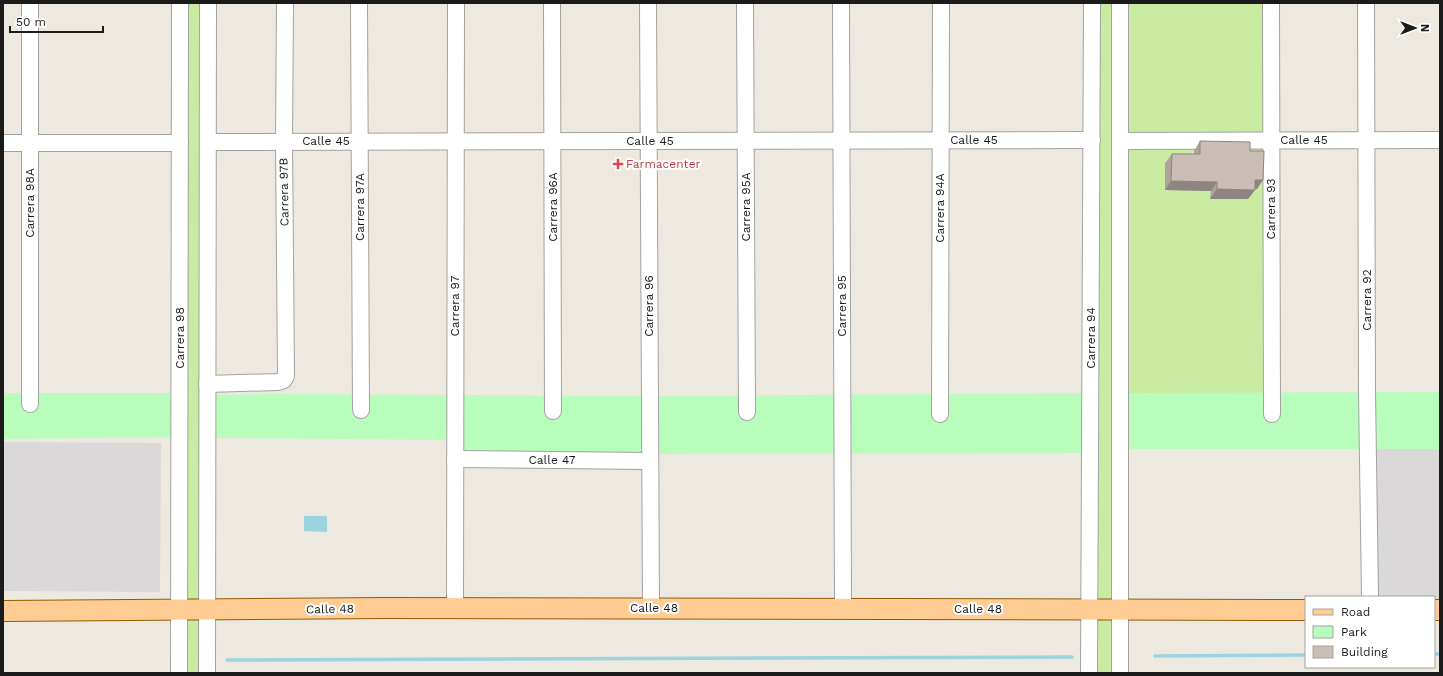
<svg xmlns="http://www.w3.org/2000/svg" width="1443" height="676" font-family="'Work Sans',sans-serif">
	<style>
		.residential { fill: #dad8d8 }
		.grass { fill: #c9eca2 }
		.park { fill: #b8fdbb }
		.water { fill: #9dd3df }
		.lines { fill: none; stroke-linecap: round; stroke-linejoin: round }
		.stream { stroke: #9dd3df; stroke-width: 3.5 }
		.minor-casing { stroke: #a2a2a2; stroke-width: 18 }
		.major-casing { stroke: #935c00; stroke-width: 22 }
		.minor { stroke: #fff; stroke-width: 16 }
		.major { stroke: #ffcc94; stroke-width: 20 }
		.wall { fill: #aea39d }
		.shaded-wall { fill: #8d857f }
		.building { fill: #cabeb6; stroke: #8d857f }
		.health-dot { fill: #e0444e; stroke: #fff; stroke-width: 1.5 }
		.labels { text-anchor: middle; stroke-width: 4; stroke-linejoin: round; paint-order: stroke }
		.street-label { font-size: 12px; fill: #1b1b1b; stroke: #fff }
		.health-label { font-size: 12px; fill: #be3a42; stroke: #fff; text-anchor: start }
	</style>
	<rect width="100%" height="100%" fill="#eee9e0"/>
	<g class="residential">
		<path d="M3,442L161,443L160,592L3,591Z"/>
		<path d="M1367,449H1440V610H1434V597H1370Z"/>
	</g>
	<g class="grass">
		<path d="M180,3H208L207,673H179Z"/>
		<path d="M1092,3H1271V393H1120V673H1089Z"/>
	</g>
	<g class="park">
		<path d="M1440,392V449H1120V393Z"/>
		<path d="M3,393H180L179,437L3,439Z"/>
		<path d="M1091,393V453L649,454L455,459V440L218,438L207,437V395L274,394L649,396Z"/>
	</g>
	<path class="water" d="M304,516H327V532L304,531Z"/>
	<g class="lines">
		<g class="stream">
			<path d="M1434,654H1440"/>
			<path d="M1155,656L1306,655"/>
			<path d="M227,660L1072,657"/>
		</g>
		<defs>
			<g id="minor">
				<path d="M30,3V404"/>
				<path d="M359,3L361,410"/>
				<path d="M552,3L553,411"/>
				<path d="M648,3L651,608"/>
				<path d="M745,3L747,412"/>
				<path d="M841,3L843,608"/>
				<path d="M1271,3L1272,414"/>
				<path d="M1366,3L1367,392L1370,597"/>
				<path d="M1120,141L1440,140"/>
				<path d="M208,142L1092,140"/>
				<path d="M3,143H180"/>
				<path d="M207,384L278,382L284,380L286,376L284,142L285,3"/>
				<path d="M940,414L941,3"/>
				<path d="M455,459L649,461"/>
				<path d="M455,608L456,3"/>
				<path d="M179,673L180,3"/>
				<path d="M207,673L208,3"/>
				<path d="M1089,673L1092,3"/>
				<path d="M1120,673V3"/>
			</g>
			<g id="major">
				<path d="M1434,610H1440"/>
				<path d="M3,611L385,608L1306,610"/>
			</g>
		</defs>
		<use href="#minor" class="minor-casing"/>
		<use href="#major" class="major-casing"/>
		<use href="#minor" class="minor"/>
		<use href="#major" class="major"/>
	</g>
	<path class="wall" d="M1200,141L1250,151L1257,189H1255L1248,199H1210L1211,191L1165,190V163L1172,154H1194V151Z"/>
	<g class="shaded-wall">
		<path d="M1255,180H1263L1257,189H1248Z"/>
		<path d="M1171,181L1217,182L1211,191L1165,190Z"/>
		<path d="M1217,189L1255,190L1248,199H1210Z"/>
	</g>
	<path class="building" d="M1200,141L1250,142V151H1264L1263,180H1255V190L1217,189V182L1171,181L1172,154H1200Z"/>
	<path class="health-dot" d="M616 158h4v4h4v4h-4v4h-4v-4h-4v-4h4z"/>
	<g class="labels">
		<g class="street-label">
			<text x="974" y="144">Calle 45</text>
			<text x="1304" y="144">Calle 45</text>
			<text x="326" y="145">Calle 45</text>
			<text x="650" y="145">Calle 45</text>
			<text transform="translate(284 192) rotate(-91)" y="4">Carrera 97B</text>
			<text transform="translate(30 203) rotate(-90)" y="4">Carrera 98A</text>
			<text transform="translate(360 207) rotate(-90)" y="4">Carrera 97A</text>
			<text transform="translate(553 207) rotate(-90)" y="4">Carrera 96A</text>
			<text transform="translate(746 207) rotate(-90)" y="4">Carrera 95A</text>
			<text transform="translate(940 208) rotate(-90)" y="4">Carrera 94A</text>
			<text transform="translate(1271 209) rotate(-90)" y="4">Carrera 93</text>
			<text transform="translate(1367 300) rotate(-90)" y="4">Carrera 92</text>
			<text transform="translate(455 306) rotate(-90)" y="4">Carrera 97</text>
			<text transform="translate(649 306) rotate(-90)" y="4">Carrera 96</text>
			<text transform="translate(842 306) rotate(-90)" y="4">Carrera 95</text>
			<text transform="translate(180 338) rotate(-90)" y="4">Carrera 98</text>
			<text transform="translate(1091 338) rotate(-90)" y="4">Carrera 94</text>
			<text x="552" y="464">Calle 47</text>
			<text x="654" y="612">Calle 48</text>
			<text transform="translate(330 609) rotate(-1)" y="4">Calle 48</text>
			<text x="978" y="613">Calle 48</text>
		</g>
		<g class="health-label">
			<text x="626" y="168">Farmacenter</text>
		</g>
	</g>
	<rect width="1443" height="676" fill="none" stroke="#1b1b1b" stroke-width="8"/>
	<rect x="1305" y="596" width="130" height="72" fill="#ffffff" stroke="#a4a4a4"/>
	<rect x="1313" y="609" width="20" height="6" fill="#ffcc94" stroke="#a4a4a4"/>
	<text x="1341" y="616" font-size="12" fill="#1b1b1b">Road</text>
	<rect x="1313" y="626" width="20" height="12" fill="#b8fdbb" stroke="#a4a4a4"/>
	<text x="1341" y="636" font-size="12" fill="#1b1b1b">Park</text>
	<rect x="1313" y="646" width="20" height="12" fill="#cabeb6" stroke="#a4a4a4"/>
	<text x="1341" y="656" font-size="12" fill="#1b1b1b">Building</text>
	<g transform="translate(1415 28) rotate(90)" stroke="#ffffff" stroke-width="3" paint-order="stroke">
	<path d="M0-3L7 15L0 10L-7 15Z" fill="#1b1b1b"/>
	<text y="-6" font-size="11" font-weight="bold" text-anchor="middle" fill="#1b1b1b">N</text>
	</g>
	<path d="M10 26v6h93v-6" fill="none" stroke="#1b1b1b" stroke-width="2"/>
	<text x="16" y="26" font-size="12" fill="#1b1b1b" stroke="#ffffff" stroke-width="3" paint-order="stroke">50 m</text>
</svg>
